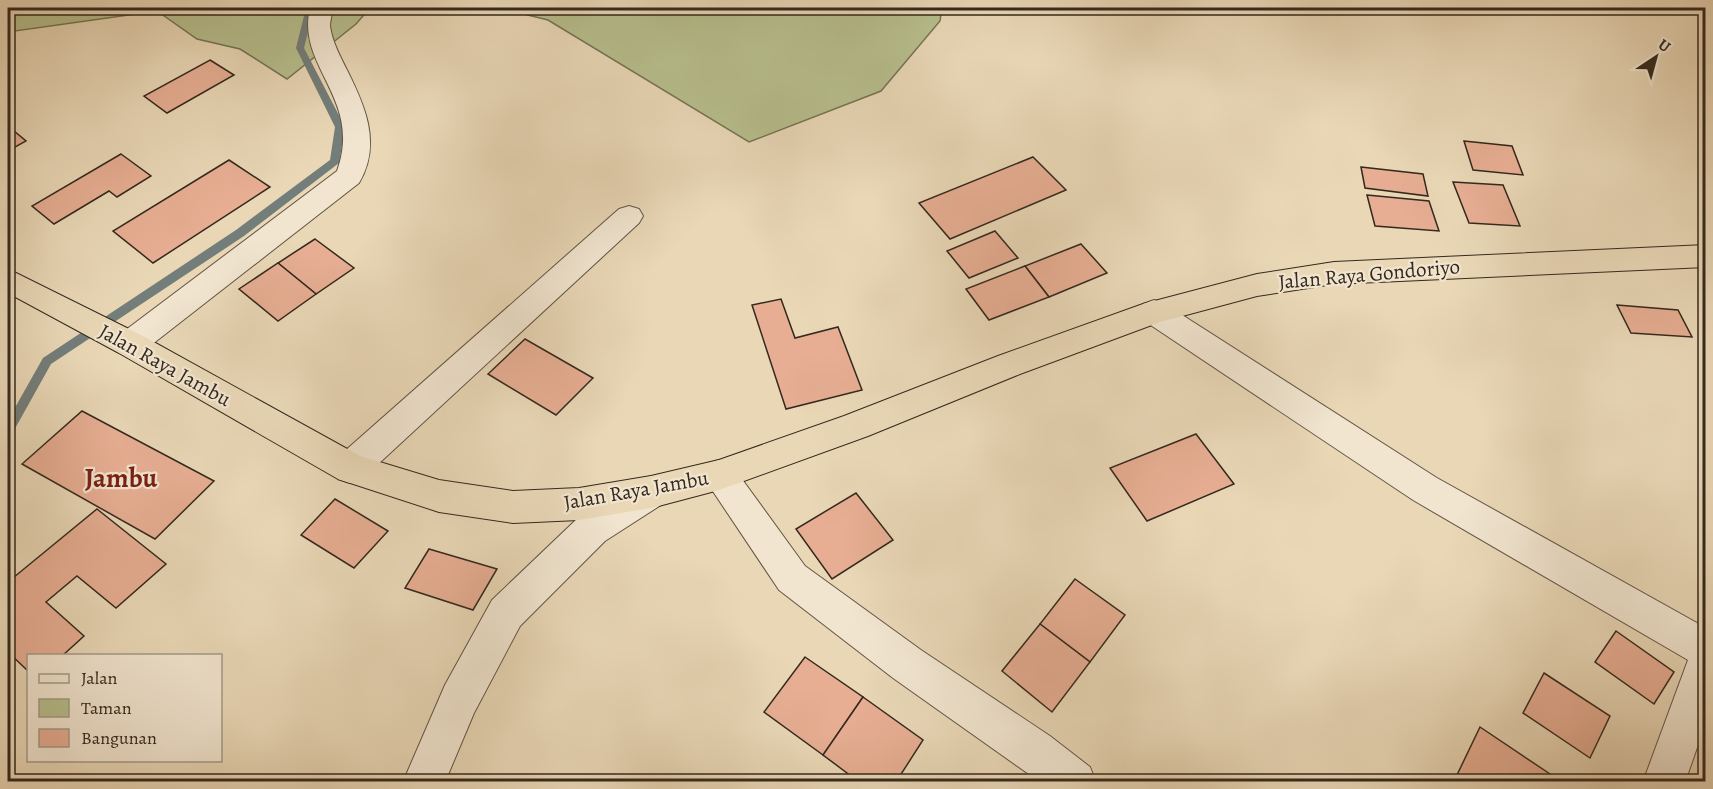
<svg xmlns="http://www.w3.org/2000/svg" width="1713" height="789" font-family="Alegreya,serif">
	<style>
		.green { fill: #b7be8d; stroke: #767456; stroke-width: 1.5 }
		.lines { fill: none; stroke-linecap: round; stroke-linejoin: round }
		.stream { fill: #737e7b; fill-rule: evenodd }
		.building { fill: #e7ae93; stroke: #34291e; stroke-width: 1.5 }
		.minor-casing { stroke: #615444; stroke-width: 2 }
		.highway-casing { stroke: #34291e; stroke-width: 2 }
		.minor { fill: #f1e5d0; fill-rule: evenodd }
		.highway { fill: #e9d7b6; fill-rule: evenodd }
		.labels { text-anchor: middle; stroke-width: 4.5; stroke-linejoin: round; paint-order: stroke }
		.street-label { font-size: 21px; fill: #34291e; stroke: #f1e5d0 }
		.district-label { font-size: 27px; font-weight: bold; fill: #7a1f14; stroke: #f1e5d0 }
	</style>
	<rect width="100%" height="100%" fill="#e9d7b6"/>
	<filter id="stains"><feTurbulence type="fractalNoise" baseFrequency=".00333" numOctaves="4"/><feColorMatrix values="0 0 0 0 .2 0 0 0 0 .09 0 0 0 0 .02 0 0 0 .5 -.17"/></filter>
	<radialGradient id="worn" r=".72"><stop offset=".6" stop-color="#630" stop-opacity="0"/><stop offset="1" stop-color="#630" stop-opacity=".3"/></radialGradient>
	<g class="green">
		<path d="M8,8H370L356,24L287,79L240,49L197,39L157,11L8,32Z"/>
		<path d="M499,8H942L940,21L881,91L749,142L548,20Z"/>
	</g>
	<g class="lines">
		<path class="stream" d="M306,8H314L304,48L345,127L339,163L244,236L51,364L12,434L8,435V420L43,358L236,230L330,160L335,127L296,48Z"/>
	</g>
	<g class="building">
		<path d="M210,60L234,75L167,113L144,96Z"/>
		<path d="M8,126L26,141L8,151Z"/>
		<path d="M1464,141L1512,146L1523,175L1473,170Z"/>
		<path d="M121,154L151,176L117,197L109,191L54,224L32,206Z"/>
		<path d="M1033,157L1066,190L950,239L919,203Z"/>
		<path d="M229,160L270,187L153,263L113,231Z"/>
		<path d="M1361,167L1423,174L1428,196L1365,188Z"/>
		<path d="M1453,182L1503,185L1520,226L1469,223Z"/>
		<path d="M1367,195L1429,201L1439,231L1375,226Z"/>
		<path d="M995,231L1018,258L969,278L947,251Z"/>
		<path d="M315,239L354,268L316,294L278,263Z"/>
		<path d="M1081,244L1107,273L1049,297L1025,266Z"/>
		<path d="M278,263L316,294L278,321L239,289Z"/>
		<path d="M1025,266L1049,297L989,320L966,289Z"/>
		<path d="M781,299L795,338L838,327L862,390L786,409L752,305Z"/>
		<path d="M1617,305L1678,310L1692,337L1631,333Z"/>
		<path d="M525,339L593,378L556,415L488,374Z"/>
		<path d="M82,411L214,481L155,539L22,464Z"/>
		<path d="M1196,434L1234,484L1147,521L1110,468Z"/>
		<path d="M856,493L893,540L832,579L796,529Z"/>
		<path d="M335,499L388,531L354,568L301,535Z"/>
		<path d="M97,509L166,564L116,608L77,576L46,602L84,636L62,656H28V671L8,652V582Z"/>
		<path d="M429,549L497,569L473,610L405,588Z"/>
		<path d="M1075,579L1125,615L1090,662L1040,624Z"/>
		<path d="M1040,624L1090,662L1052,712L1002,671Z"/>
		<path d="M1616,631L1674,672L1654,704L1595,662Z"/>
		<path d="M805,657L863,697L823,755L764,712Z"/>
		<path d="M1544,673L1610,716L1590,758L1523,713Z"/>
		<path d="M863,697L923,740L896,782H859L823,755Z"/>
		<path d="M1480,727L1550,774L1547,782H1463L1456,777Z"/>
	</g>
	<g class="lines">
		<defs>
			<g id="minor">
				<path d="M310,8H333C332,14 330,21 330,26C332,41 340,56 347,70C365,106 382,144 359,183L141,353L130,357L119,353L114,344L119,335L337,171C363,98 296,68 310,8Z"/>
				<path d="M629,206L639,209L643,216L639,223L362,479L350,483L338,479L333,468L338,457L619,209Z"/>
				<path d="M1154,300L1165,304L1437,478L1706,628V722L1685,782H1643L1688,660L1413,500L1143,320L1139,312L1143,304Z"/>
				<path d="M719,460L731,464L805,566L921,650L1050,736L1090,767L1096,782H1040L893,678L779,590L702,475L707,464Z"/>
				<path d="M651,476L664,481L669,492L664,503L605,541L520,626L474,713L445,782H403L445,685L492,600L579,517L638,481Z"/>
			</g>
			<path id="highway" d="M1706,245V267L1334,284L1257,296L1160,322L1020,374L868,436L719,490L651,508L579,520L513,523L439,512L338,479L119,353L8,293V269L141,335L360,456L439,480L513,491L579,488L651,476L719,460L844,416L998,356L1143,304L1257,274L1334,262Z"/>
		</defs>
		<use href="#minor" class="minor-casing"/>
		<use href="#highway" class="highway-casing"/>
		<use href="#minor" class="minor"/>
		<use href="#highway" class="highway"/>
	</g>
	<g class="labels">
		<g class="street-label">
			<text transform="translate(1369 274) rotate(-5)" y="7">Jalan Raya Gondoriyo</text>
			<text transform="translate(165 365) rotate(29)" y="7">Jalan Raya Jambu</text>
			<text transform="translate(636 490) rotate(-10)" y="7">Jalan Raya Jambu</text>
		</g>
		<g class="district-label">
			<text x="121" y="487">Jambu</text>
		</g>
	</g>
	<rect width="1713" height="789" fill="none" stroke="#e9d7b6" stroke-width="30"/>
	<rect x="9" y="9" width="1695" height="771" fill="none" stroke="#34291e" stroke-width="3"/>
	<rect x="15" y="15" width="1683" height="759" fill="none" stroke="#34291e" stroke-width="1.5"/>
	<rect x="27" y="654" width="195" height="108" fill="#f1e5d0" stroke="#a59a89" stroke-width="1.5"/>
	<rect x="39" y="674" width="30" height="9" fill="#f1e5d0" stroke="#a59a89" stroke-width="1.5"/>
	<text x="81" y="684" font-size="18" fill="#34291e">Jalan</text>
	<rect x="39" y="699" width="30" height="18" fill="#b7be8d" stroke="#a59a89" stroke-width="1.5"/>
	<text x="81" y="714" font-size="18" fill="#34291e">Taman</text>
	<rect x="39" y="729" width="30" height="18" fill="#e7ae93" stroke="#a59a89" stroke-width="1.5"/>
	<text x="81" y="744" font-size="18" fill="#34291e">Bangunan</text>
	<g transform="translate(1656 57) rotate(36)" stroke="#f1e5d0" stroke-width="4.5" paint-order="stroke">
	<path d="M0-4.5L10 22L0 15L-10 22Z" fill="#34291e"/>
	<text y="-9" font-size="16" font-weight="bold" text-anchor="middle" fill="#34291e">U</text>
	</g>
	<rect width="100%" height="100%" filter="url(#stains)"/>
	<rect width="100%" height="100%" fill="url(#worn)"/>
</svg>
